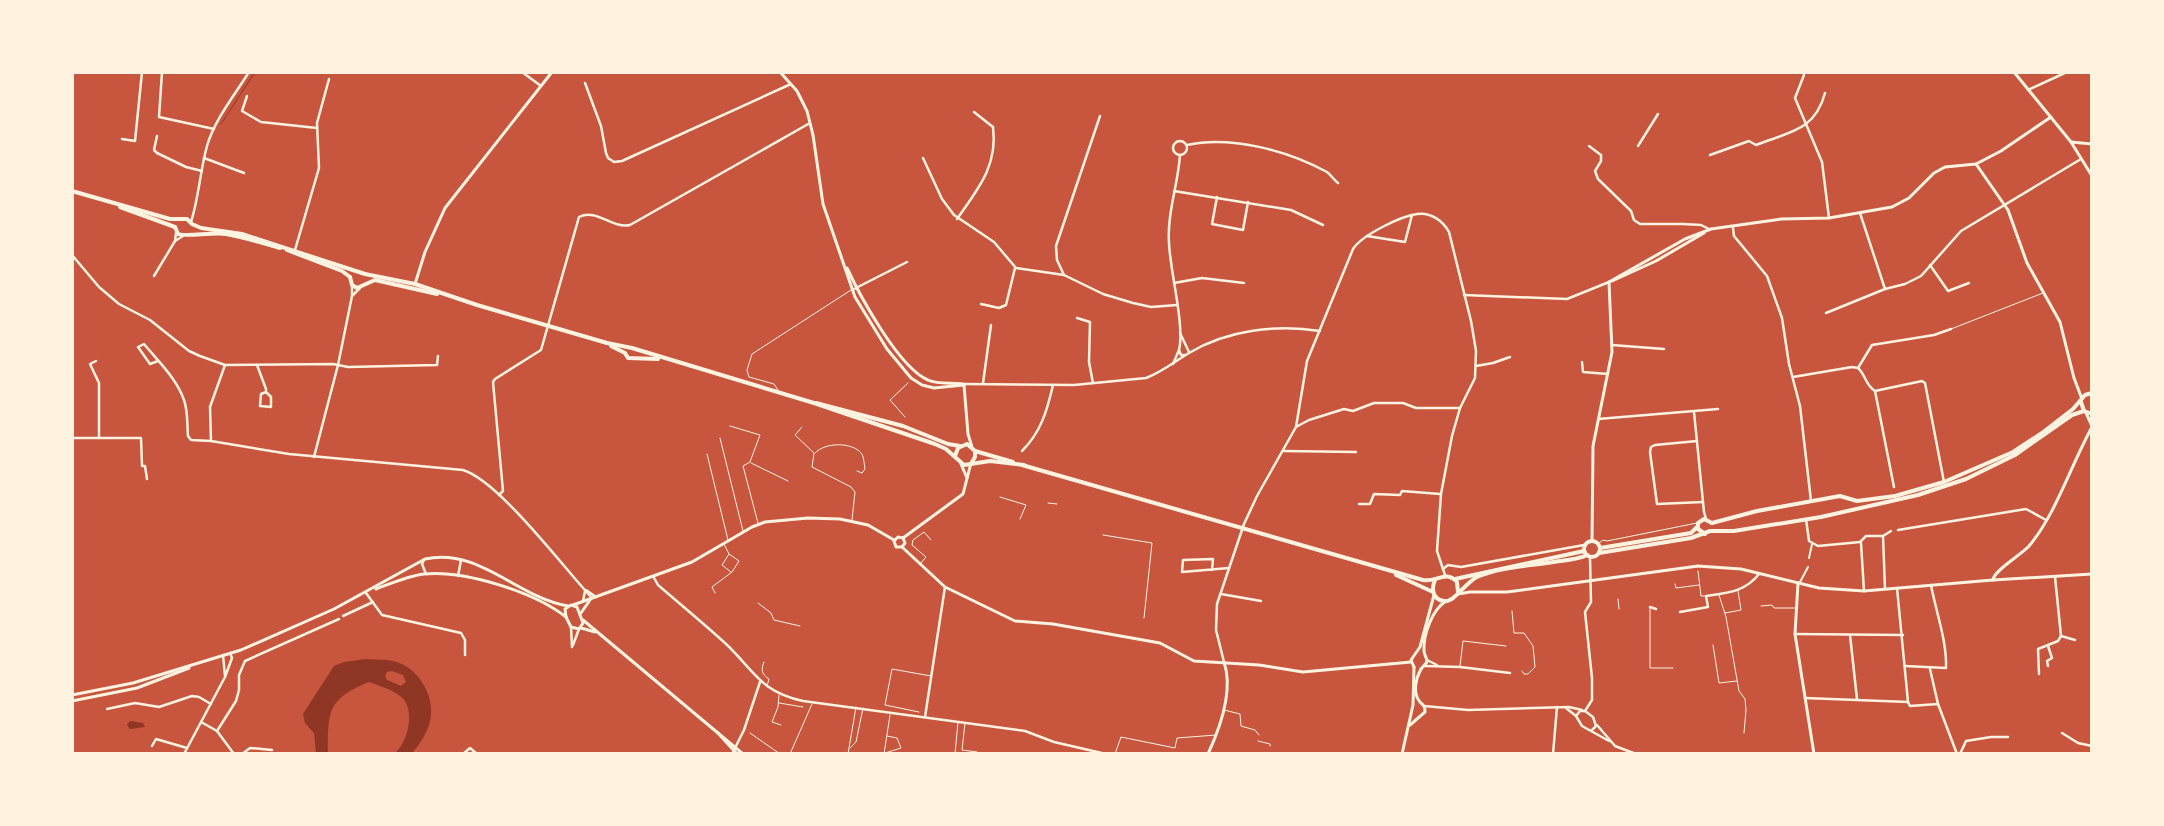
<svg xmlns="http://www.w3.org/2000/svg" width="2164" height="826" font-family="'PT Sans Narrow',sans-serif">
	<style>
		.water { fill: #8f3625; fill-rule: evenodd }
		.lines { fill: none; stroke-linecap: round; stroke-linejoin: round }
		.stream { stroke: #8f3625; stroke-width: 1 }
		.service { stroke: #fff3e0; stroke-width: 1 }
		.pedestrian { stroke: #fff3e0; stroke-width: 2 }
		.minor { stroke: #fff3e0; stroke-width: 2.5 }
		.tertiary { stroke: #fff3e0; stroke-width: 3 }
		.secondary { stroke: #fff3e0; stroke-width: 3 }
		.primary { stroke: #fff3e0; stroke-width: 4 }
	</style>
	<rect width="100%" height="100%" fill="#c8553d"/>
	<g class="water">
		<path d="M366,659C374,660 385,659 393,661C416,666 433,692 431,715C430,729 421,743 412,753H395C407,743 414,716 405,701C398,691 380,686 369,682C327,699 328,712 328,753H316L314,733L305,723L303,714L334,666L344,662ZM392,671L403,675L406,682L401,686L387,680L385,676L387,672Z"/>
		<path d="M130,721L143,723L145,727L130,729L127,725Z"/>
	</g>
	<g class="lines">
		<path class="stream" d="M221,124L255,72"/>
		<g class="service">
			<path d="M1951,329L2043,293"/>
			<path d="M778,390L774,384L749,377L747,370L752,354L851,290"/>
			<path d="M905,417L890,400L908,383"/>
			<path d="M730,426L760,435L750,462L743,466L758,523"/>
			<path d="M802,427L795,435L814,453L812,467L851,487L855,492L852,520"/>
			<path d="M720,438L743,531"/>
			<path d="M815,453C825,442 852,442 861,453C864,456 864,464 865,469L862,473L857,471"/>
			<path d="M707,454L728,540"/>
			<path d="M751,463L788,481"/>
			<path d="M1000,497L1026,505L1020,519"/>
			<path d="M1048,503L1057,504"/>
			<path d="M1103,535L1152,543L1144,618"/>
			<path d="M724,544L729,554L722,565L731,572"/>
			<path d="M1598,544L1603,540L1607,541L1697,523"/>
			<path d="M921,563L926,557L912,545L913,540L924,532L931,540"/>
			<path d="M1698,571L1701,596H1706"/>
			<path d="M1675,584L1676,588L1699,585"/>
			<path d="M715,593L712,587L732,572L739,561L729,554"/>
			<path d="M1719,595L1726,617L1739,691L1745,699L1746,710L1744,733"/>
			<path d="M1618,599L1619,609"/>
			<path d="M758,603L771,613L774,620L800,626"/>
			<path d="M1761,606L1772,605L1774,608H1795"/>
			<path d="M1650,607V668H1673"/>
			<path d="M1512,611L1514,633H1524L1533,646L1535,667L1528,674H1524L1522,671"/>
			<path d="M1725,613L1741,610L1738,591"/>
			<path d="M1713,645L1719,683L1737,681"/>
			<path d="M764,662C761,669 761,674 769,679L767,686"/>
			<path d="M1460,666L1463,641L1506,646"/>
			<path d="M779,695L778,707L772,722L781,725"/>
			<path d="M779,703L803,707"/>
			<path d="M1224,710L1240,714L1241,726L1255,730L1259,735"/>
			<path d="M919,712L885,705L892,669L931,676"/>
			<path d="M965,723L962,750L977,752"/>
			<path d="M750,733L780,754"/>
			<path d="M1258,741L1270,744V746"/>
			<path d="M850,748L856,742L863,708"/>
			<path d="M885,753L901,748L897,738L887,736"/>
			<path d="M790,754L812,704"/>
			<path d="M848,754L856,707"/>
			<path d="M884,754L890,715"/>
			<path d="M955,754L958,722"/>
			<path d="M1115,754L1121,737L1175,748L1177,738L1216,735"/>
		</g>
		<g class="pedestrian">
			<path d="M1809,558L1812,544"/>
			<path d="M1799,584L1808,567"/>
		</g>
		<g class="minor">
			<path d="M162,72L159,117L214,129"/>
			<path d="M522,72L541,86"/>
			<path d="M1804,75L1795,98L1822,162L1829,218"/>
			<path d="M585,83L601,126L606,153L608,158L614,162L622,161L791,84"/>
			<path d="M2028,90L2067,72"/>
			<path d="M247,96L242,111L261,122L317,128"/>
			<path d="M157,136L154,150L157,153L186,167L202,171"/>
			<path d="M122,139L135,141L142,72"/>
			<circle cx="1180" cy="148" r="7"/>
			<path d="M1187,145C1231,135 1288,151 1327,172C1331,175 1334,180 1338,183"/>
			<path d="M1589,146L1601,155V161L1595,171L1598,179L1631,211L1634,220L1640,224H1683L1701,225L1709,229"/>
			<path d="M1638,146L1658,114"/>
			<path d="M1180,155C1178,185 1167,213 1169,243C1170,271 1185,326 1179,350L1181,355H1185"/>
			<path d="M1710,155L1749,141L1756,145C1789,132 1815,131 1825,93"/>
			<path d="M204,158L244,173"/>
			<path d="M923,158L942,199L954,215L994,242L1016,268L1064,275L1103,294L1133,303L1151,307L1177,305"/>
			<path d="M1174,191L1291,210L1323,225"/>
			<path d="M1217,197L1212,224L1243,230L1248,202"/>
			<path d="M1860,213L1885,289"/>
			<path d="M957,219C978,189 998,166 993,127L974,112"/>
			<path d="M191,222C199,197 200,171 207,146C215,119 234,96 249,72"/>
			<path d="M1733,228L1734,236L1767,276L1782,318L1789,364L1800,406L1811,501"/>
			<path d="M1367,236L1405,242L1412,215"/>
			<path d="M175,241L183,236"/>
			<path d="M295,250L319,168L317,123L329,79"/>
			<path d="M72,255L99,287L119,304L150,320L189,351L200,356L225,365L333,364L348,367L437,365L438,356"/>
			<path d="M1930,265L1948,291L1969,283"/>
			<path d="M1064,275L1057,260L1056,246L1100,116"/>
			<path d="M154,276L175,241L176,233"/>
			<path d="M1174,283L1202,278L1244,283"/>
			<path d="M852,290L907,262"/>
			<path d="M1464,295L1567,299L1609,282"/>
			<path d="M352,296L360,288"/>
			<path d="M981,304L999,308L1006,305L1015,268"/>
			<path d="M1826,313L1885,289L1905,284L1921,276L1961,231L2081,159"/>
			<path d="M1077,318L1090,322L1089,362L1093,383"/>
			<path d="M1180,333L1189,352"/>
			<path d="M1612,345L1664,349"/>
			<path d="M96,361L90,364L99,383V438"/>
			<path d="M158,361L150,364L138,347L144,344C158,361 177,379 184,400C188,411 187,424 188,436L191,440L211,441L289,454L463,470C499,481 563,567 592,598"/>
			<path d="M1582,362L1583,372L1608,374"/>
			<path d="M1173,364L1179,350"/>
			<path d="M257,365L266,389V392L261,394L260,406L271,407V397L266,392"/>
			<path d="M1476,366L1493,363L1510,357"/>
			<path d="M1858,368C1866,375 1865,385 1875,391"/>
			<path d="M1793,377L1852,367L1858,368L1872,345L1934,335L1951,329"/>
			<path d="M983,383L991,325"/>
			<path d="M964,384L1074,385L1146,378C1162,372 1174,362 1189,353C1227,330 1277,324 1320,331"/>
			<path d="M1694,412L1704,512L1706,519"/>
			<path d="M1598,419L1718,409"/>
			<path d="M1296,427L1309,420L1344,409L1353,411L1374,403H1403L1416,408H1460"/>
			<path d="M72,438H141L142,466H145L147,479"/>
			<path d="M211,441L210,407L225,365"/>
			<path d="M1697,441L1655,445L1651,447L1650,452L1657,504L1703,502"/>
			<path d="M1022,451C1041,432 1047,411 1053,385"/>
			<path d="M1284,451L1356,452"/>
			<path d="M314,457L338,365L352,296V285"/>
			<path d="M1894,487L1875,391L1922,381L1925,383L1944,482"/>
			<path d="M499,495L503,491L493,382L495,379L541,350L579,217C597,208 612,229 630,225L810,123"/>
			<path d="M1359,504H1370L1374,494L1400,495L1402,491L1440,494"/>
			<path d="M1806,519L1809,541L1818,546L1860,542L1866,536H1883L1891,531"/>
			<path d="M1898,530L2026,509L2046,520"/>
			<path d="M1883,536L1885,589"/>
			<path d="M1861,543L1864,591"/>
			<path d="M424,560L422,564L426,574"/>
			<path d="M1443,569L1448,565L1461,567L1584,545"/>
			<path d="M1212,570L1213,559L1183,560L1182,572L1229,568"/>
			<path d="M458,576L461,560"/>
			<path d="M653,576L658,585C680,604 703,623 725,643C755,671 759,691 803,701L1025,731L1054,742L1106,754"/>
			<path d="M1897,588L1908,702L1910,706L1938,704L1957,754"/>
			<path d="M586,590L596,597"/>
			<path d="M366,593L382,615L461,633L465,640V655"/>
			<path d="M1221,594L1261,601"/>
			<path d="M583,601L585,591"/>
			<path d="M1650,607L1656,609"/>
			<path d="M1680,612L1708,607L1706,596C1727,593 1745,592 1759,574"/>
			<path d="M343,616L373,602"/>
			<path d="M571,627L572,647"/>
			<path d="M1795,634L1903,635"/>
			<path d="M1850,635L1857,699"/>
			<path d="M2061,636L2075,640"/>
			<path d="M573,645L579,629"/>
			<path d="M2048,646L2052,658L2047,661L2048,666"/>
			<path d="M223,655L225,676"/>
			<path d="M1427,660L1437,665"/>
			<path d="M1224,662L1216,630L1217,604L1244,524L1257,496L1296,427L1307,361L1353,249C1362,235 1401,216 1417,214C1431,212 1443,221 1449,232L1471,321L1476,351L1475,378L1460,408L1452,436L1441,494L1437,551L1445,575"/>
			<path d="M1425,666L1460,667L1510,673"/>
			<path d="M1905,666L1946,668C1947,641 1936,612 1931,585"/>
			<path d="M1930,669L1938,704"/>
			<path d="M2039,674L2038,649L2058,641L2061,636L2055,577"/>
			<path d="M1805,698L1908,702"/>
			<path d="M1424,706L1468,710L1569,707L1582,710"/>
			<path d="M1566,708L1576,716"/>
			<path d="M107,709L135,703L159,707L192,696L199,697L211,704"/>
			<path d="M1585,711L1592,700V678L1585,612L1591,602L1590,557"/>
			<path d="M925,717L945,587"/>
			<path d="M201,722L217,731L234,754"/>
			<path d="M1597,725L1615,746L1636,754"/>
			<path d="M217,731L236,701L239,690V675L245,661L339,619"/>
			<path d="M1591,731L1596,726L1593,717L1585,711H1580L1576,716L1582,726L1609,741"/>
			<path d="M2062,733L2078,743L2092,746"/>
			<path d="M152,746L156,739L187,748"/>
			<path d="M184,754L225,677L232,658L230,653"/>
			<path d="M242,754L250,748L272,750"/>
			<path d="M463,754L470,748L477,754"/>
			<path d="M732,754L744,730L760,682"/>
			<path d="M1553,754L1557,707"/>
			<path d="M1960,754L1966,741L1991,737H2008"/>
		</g>
		<g class="tertiary">
			<path d="M780,72L797,91L807,111L813,135L823,204L855,297L887,349L911,378L922,385L934,388L964,385"/>
			<path d="M2014,72L2071,142L2092,176"/>
			<path d="M2071,142L2092,144"/>
			<path d="M1976,164L2008,210L2027,263L2060,322L2074,378L2082,399"/>
			<path d="M847,268C860,296 899,368 928,380C939,385 952,382 963,384"/>
			<path d="M1612,281L1656,261L1704,233"/>
			<path d="M1609,282L1685,239L1711,229L1781,219L1829,218L1892,207L1909,198L1934,173L1945,167L1976,164L2001,151L2051,117"/>
			<path d="M415,284L425,252L445,208L552,72"/>
			<path d="M964,385L968,434L972,447"/>
			<path d="M961,464L967,478"/>
			<path d="M903,538L963,494L971,463"/>
			<path d="M1592,541L1593,446L1612,352L1609,282"/>
			<path d="M902,547L945,587L1015,621L1053,624L1160,643L1194,661L1259,665L1303,672L1411,662"/>
			<path d="M902,547H896L894,541L898,537L903,538"/>
			<path d="M902,547L905,543L903,538"/>
			<path d="M1798,583L1795,634L1814,754"/>
			<path d="M376,589C392,583 408,576 424,574C465,570 534,592 566,617"/>
			<path d="M571,605L577,607L583,623L579,629L571,627L566,617L565,609Z"/>
			<path d="M573,605L692,562L752,527L765,522L808,518L840,519L868,525L894,540"/>
			<path d="M581,613L590,600"/>
			<path d="M583,620L743,754"/>
			<path d="M581,628L595,632"/>
			<path d="M72,695L133,683L241,650L334,609L425,559C479,547 518,598 568,606"/>
			<path d="M72,701L137,688L189,668"/>
			<path d="M717,732L737,754"/>
			<path d="M1208,754C1220,728 1234,691 1224,662"/>
		</g>
		<g class="secondary">
			<path d="M2086,413L2092,426"/>
			<path d="M1993,580C1993,571 2021,555 2029,546C2056,514 2071,465 2092,427"/>
			<path d="M1458,594L1470,592H1507L1698,566L1741,569L1819,588L1864,591L1993,580L2092,574"/>
			<path d="M1414,667L1411,660L1420,647L1434,595"/>
			<path d="M1421,669L1427,662C1427,657 1424,655 1424,651C1423,635 1432,610 1446,601"/>
			<path d="M1410,725L1425,712C1425,706 1424,706 1420,702C1412,693 1416,678 1421,669"/>
			<path d="M1402,754L1413,705L1414,667"/>
		</g>
		<g class="primary">
			<path d="M72,191L170,219H187L192,224L201,228L242,234L365,274"/>
			<path d="M120,207L175,227"/>
			<path d="M175,227L178,234C185,237 214,232 226,234C244,237 262,243 280,248"/>
			<path d="M287,250L342,271L350,277"/>
			<path d="M365,274L415,284L477,305L607,343L632,348L814,403L935,444L946,449L964,465L990,461L1024,465"/>
			<path d="M350,277L352,285L357,288L375,280L437,294"/>
			<path d="M611,346L625,353L628,358L658,359"/>
			<path d="M2081,402L2084,411L2092,414"/>
			<path d="M816,403L903,426L948,444L960,446"/>
			<path d="M975,451L1013,462"/>
			<path d="M955,456L958,448L967,444L975,451V457L972,462"/>
			<path d="M1022,465L1423,580C1436,583 1446,569 1457,582L1458,592"/>
			<path d="M1712,523L1757,511L1840,496L1857,501L1895,496L1944,482L2013,452L2042,433L2073,409L2085,395L2092,393"/>
			<path d="M1705,534L1698,529V523L1704,519L1712,523"/>
			<circle cx="1592" cy="549" r="8"/>
			<path d="M1600,548L1691,533L1697,527"/>
			<path d="M1599,553L1691,538L1710,531H1734L1821,517L1918,495L1966,479L2015,455L2072,415L2084,411"/>
			<path d="M1396,575L1433,592"/>
			<path d="M1455,579L1584,551"/>
			<path d="M1435,580C1431,589 1433,600 1444,601C1454,603 1465,583 1477,577C1502,566 1534,566 1560,561C1569,560 1579,559 1587,555"/>
		</g>
	</g>
	<rect width="2164" height="826" fill="none" stroke="#fff3e0" stroke-width="148"/>
</svg>
